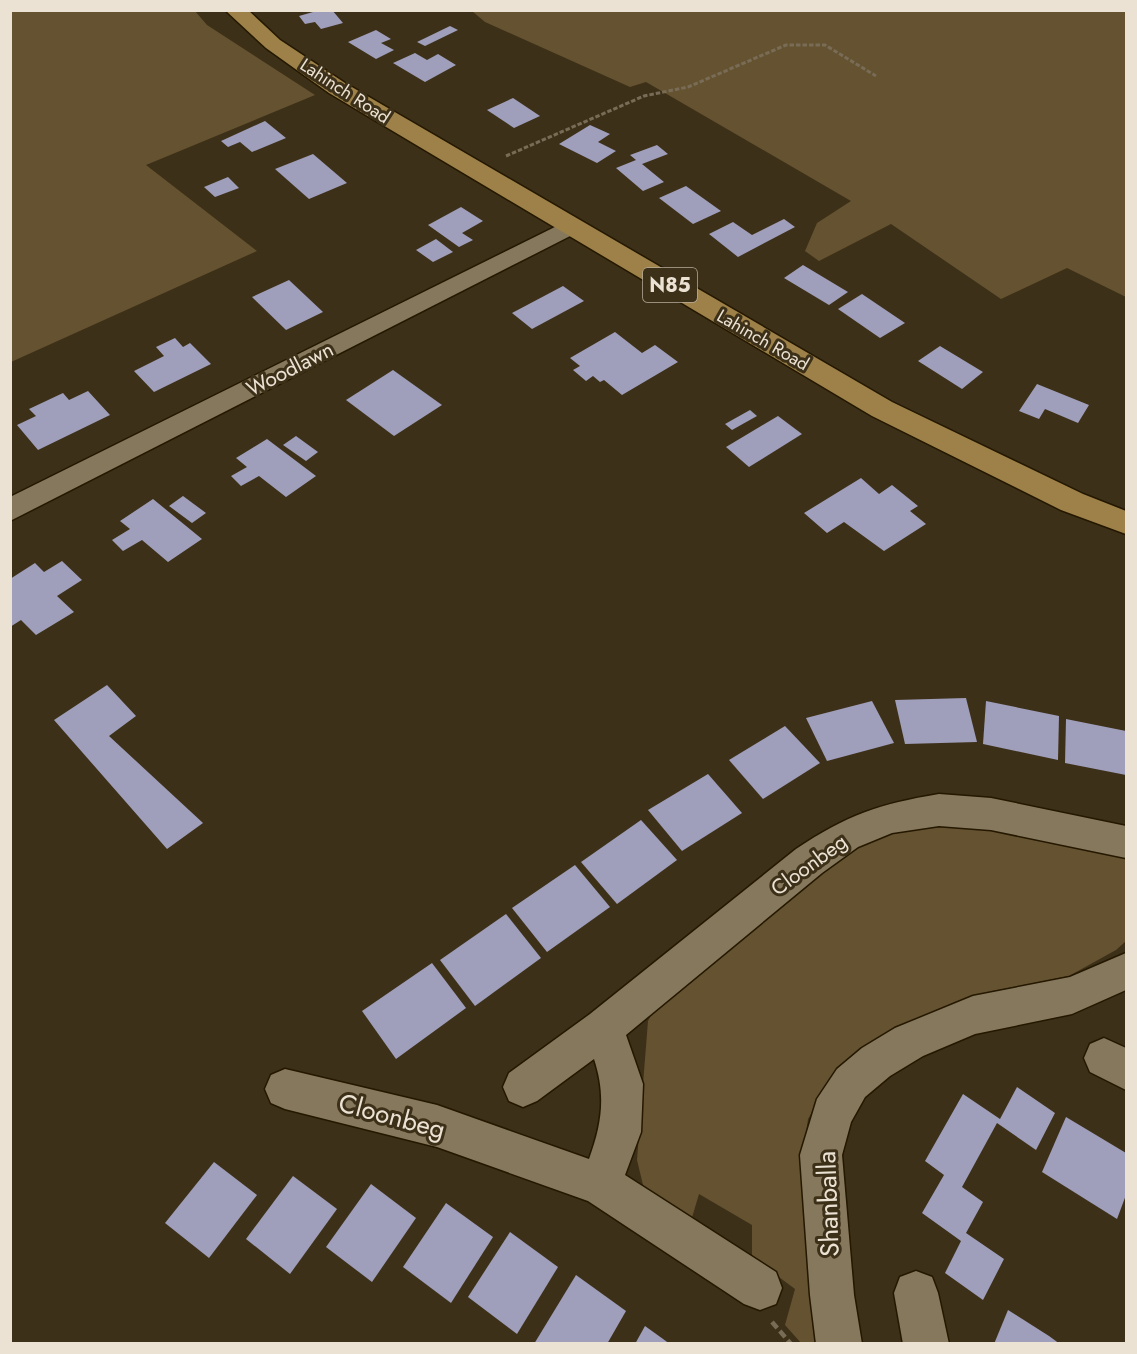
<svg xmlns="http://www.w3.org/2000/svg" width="1137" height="1354" font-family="Jost,sans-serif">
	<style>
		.green { fill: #655230 }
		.building { fill: #9f9ebb }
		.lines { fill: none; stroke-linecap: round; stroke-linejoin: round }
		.minor-casing { stroke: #241801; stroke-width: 3 }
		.major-casing { stroke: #241801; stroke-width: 3 }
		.path-far1 { stroke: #786c57; stroke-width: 3; stroke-dasharray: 4.5 2; stroke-linecap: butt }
		.path { stroke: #786c57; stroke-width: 4.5; stroke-dasharray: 8 4; stroke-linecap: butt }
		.minor { fill: #86785d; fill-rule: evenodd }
		.major { fill: #9d8149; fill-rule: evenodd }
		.labels { text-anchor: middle; stroke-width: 6; stroke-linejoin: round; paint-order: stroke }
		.far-street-label { font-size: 18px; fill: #ebe2d4; stroke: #3d3018 }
		.shield { fill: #3d3018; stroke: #b7ad9c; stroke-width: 1.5 }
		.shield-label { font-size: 20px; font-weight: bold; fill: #ebe2d4 }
		.street-label { font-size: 21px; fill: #ebe2d4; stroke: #3d3018 }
		.near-street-label { font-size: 26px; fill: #ebe2d4; stroke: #3d3018 }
	</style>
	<rect width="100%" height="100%" fill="#3d3018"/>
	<g class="green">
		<path d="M10,11H195L207,25L315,95L146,165L257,251L11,362Z"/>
		<path d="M472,11H1126V297L1067,268L1001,299L891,224L819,261L805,251L817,223L851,201L646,82L630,87L485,22Z"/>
		<path d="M978,821L1126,856V941L1116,950L1069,976L993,991L939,1009L880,1036L835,1074L808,1119L802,1161L818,1343H801L785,1325L795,1289L752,1257V1225L699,1194L691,1221L644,1189L637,1160L648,1021L657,1004L845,851C890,829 928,823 978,821Z"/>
	</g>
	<g class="building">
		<path d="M320,10H332L343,23L321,29L315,22L305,24L299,16Z"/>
		<path d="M450,26L458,30L425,46L417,42Z"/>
		<path d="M376,30L391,39L381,43L394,50L376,59L348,42Z"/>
		<path d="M415,53L427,60L438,54L456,65L425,82L393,63Z"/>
		<path d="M513,98L540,116L514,128L487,110Z"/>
		<path d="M265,121L286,138L252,152L240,142L228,147L221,141Z"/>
		<path d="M590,125L610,134L598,142L616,151L597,163L559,144Z"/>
		<path d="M657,145L668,154L642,164L664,182L643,191L616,168L636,160L630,155Z"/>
		<path d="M313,154L347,183L309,199L275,169Z"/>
		<path d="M228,177L239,188L215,197L204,187Z"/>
		<path d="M686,186L721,211L693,224L659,198Z"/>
		<path d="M461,207L483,221L462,233L473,240L459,247L428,225Z"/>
		<path d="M784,219L795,227L738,257L709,234L733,222L752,235Z"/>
		<path d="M436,239L453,252L433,262L416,250Z"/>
		<path d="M803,265L848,292L829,305L784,278Z"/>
		<path d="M289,280L323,312L286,330L252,297Z"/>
		<path d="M563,286L584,301L532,329L512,313Z"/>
		<path d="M862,294L905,323L880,338L838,309Z"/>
		<path d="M615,332L642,353L655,345L678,362L622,395L604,380L600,382L593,376L586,381L573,370L580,366L570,358Z"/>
		<path d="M175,338L183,347L190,343L211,364L154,392L134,371L164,356L156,347Z"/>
		<path d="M940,346L983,372L962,389L918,361Z"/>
		<path d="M393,370L442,405L394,436L346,400Z"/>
		<path d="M1037,384L1089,405L1078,423L1045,409L1039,419L1019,411Z"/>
		<path d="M88,391L110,415L38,450L17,425L36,416L29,409L63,393L69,400Z"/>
		<path d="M750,410L757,416L732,430L725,424Z"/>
		<path d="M778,416L802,434L749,467L726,447Z"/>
		<path d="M296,436L318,452L306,461L283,445Z"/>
		<path d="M267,439L316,476L286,497L259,476L241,486L231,476L247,467L236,458Z"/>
		<path d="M861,478L879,494L892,485L918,506L910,511L926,524L884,551L844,522L827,533L804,513Z"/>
		<path d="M183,496L206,513L192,523L169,506Z"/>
		<path d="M153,499L202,539L168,562L142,540L123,551L112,540L130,529L120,521Z"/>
		<path d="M62,561L82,580L57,596L74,612L36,635L21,620L10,627V579L35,563L44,572Z"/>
		<path d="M107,685L136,716L109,736L203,823L167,849L54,720Z"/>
		<path d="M966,698L977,742L905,744L895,700Z"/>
		<path d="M872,701L894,743L827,761L806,718Z"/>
		<path d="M986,701L1059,716L1058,760L983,744Z"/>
		<path d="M1066,719L1126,731V775L1065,763Z"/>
		<path d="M785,726L820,763L763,799L729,760Z"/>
		<path d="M708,774L742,813L682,851L648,810Z"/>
		<path d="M641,820L677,860L617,904L581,862Z"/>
		<path d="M575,865L610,907L547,952L512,908Z"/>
		<path d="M506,914L541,958L475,1006L440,960Z"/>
		<path d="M432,963L466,1008L396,1059L362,1011Z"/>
		<path d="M1017,1087L1055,1113L1036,1150L997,1123L962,1187L983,1202L966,1233L1004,1259L983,1300L945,1273L961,1241L922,1213L944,1175L925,1161L963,1094L1000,1119Z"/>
		<path d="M1066,1117L1126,1153V1195L1117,1219L1042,1172Z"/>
		<path d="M214,1162L257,1195L209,1258L165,1223Z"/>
		<path d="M293,1176L337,1209L290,1274L246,1239Z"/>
		<path d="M371,1184L416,1218L372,1282L326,1247Z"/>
		<path d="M446,1203L493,1237L451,1303L403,1267Z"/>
		<path d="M510,1232L558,1267L517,1334L468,1297Z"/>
		<path d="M576,1275L626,1311L607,1344H534Z"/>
		<path d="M1008,1310L1049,1336L1060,1344H994Z"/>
		<path d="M645,1326L670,1344H635Z"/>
	</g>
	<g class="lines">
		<defs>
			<g id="minor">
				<path d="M569,220L578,222L581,227L578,232L10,521V497Z"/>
				<path d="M939,794L991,798L1126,826V858L991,830L939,826L892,833L858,847L822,873L626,1035L643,1084L641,1132L625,1175L776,1272L782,1288L776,1304L760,1310L744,1304L588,1201L437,1147L285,1109L271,1103L265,1089L271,1075L285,1069L437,1105L589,1159C602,1124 606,1095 594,1059L537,1101L523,1107L509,1101L503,1087L509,1073L590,1014L796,849C847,815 879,804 939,794Z"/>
				<path d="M1126,953V990L1072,1014L975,1034L923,1056L890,1076L865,1097L851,1122L842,1155L854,1295L862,1344H816L810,1295L800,1155L817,1099L837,1069L862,1048L895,1028L973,996L1070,977Z"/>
				<path d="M1104,1038L1126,1048V1090L1090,1072L1084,1058L1090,1044Z"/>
				<path d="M916,1271L932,1277L938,1293L949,1344H903L894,1293L900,1277Z"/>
			</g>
			<path id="major" d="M225,10H248L280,40L345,83L892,402L1083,494L1126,511V534L1061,510L872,416L329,93L266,48Z"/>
		</defs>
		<use href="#minor" class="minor-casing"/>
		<use href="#major" class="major-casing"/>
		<path class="path-far1" d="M506,156L644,96L688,87L786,45H825L876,76"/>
		<path class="path" d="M772,1322L791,1344"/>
		<use href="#minor" class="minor"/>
		<use href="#major" class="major"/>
	</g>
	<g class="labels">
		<g class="far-street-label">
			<text transform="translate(345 91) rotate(33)" y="6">Lahinch Road</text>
			<text transform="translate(763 340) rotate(30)" y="6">Lahinch Road</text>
		</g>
		<rect class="shield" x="643" y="268" width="54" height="34" rx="4.5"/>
		<g class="shield-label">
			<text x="670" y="292">N85</text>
		</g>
		<g class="street-label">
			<text transform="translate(290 369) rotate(-27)" y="7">Woodlawn</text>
			<text transform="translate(809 865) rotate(-36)" y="7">Cloonbeg</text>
		</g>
		<g class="near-street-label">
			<text transform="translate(392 1116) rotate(15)" y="9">Cloonbeg</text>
			<text transform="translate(828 1204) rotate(-92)" y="9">Shanballa</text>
		</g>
	</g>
	<rect width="1137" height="1354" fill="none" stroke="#ebe2d4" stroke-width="24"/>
</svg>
